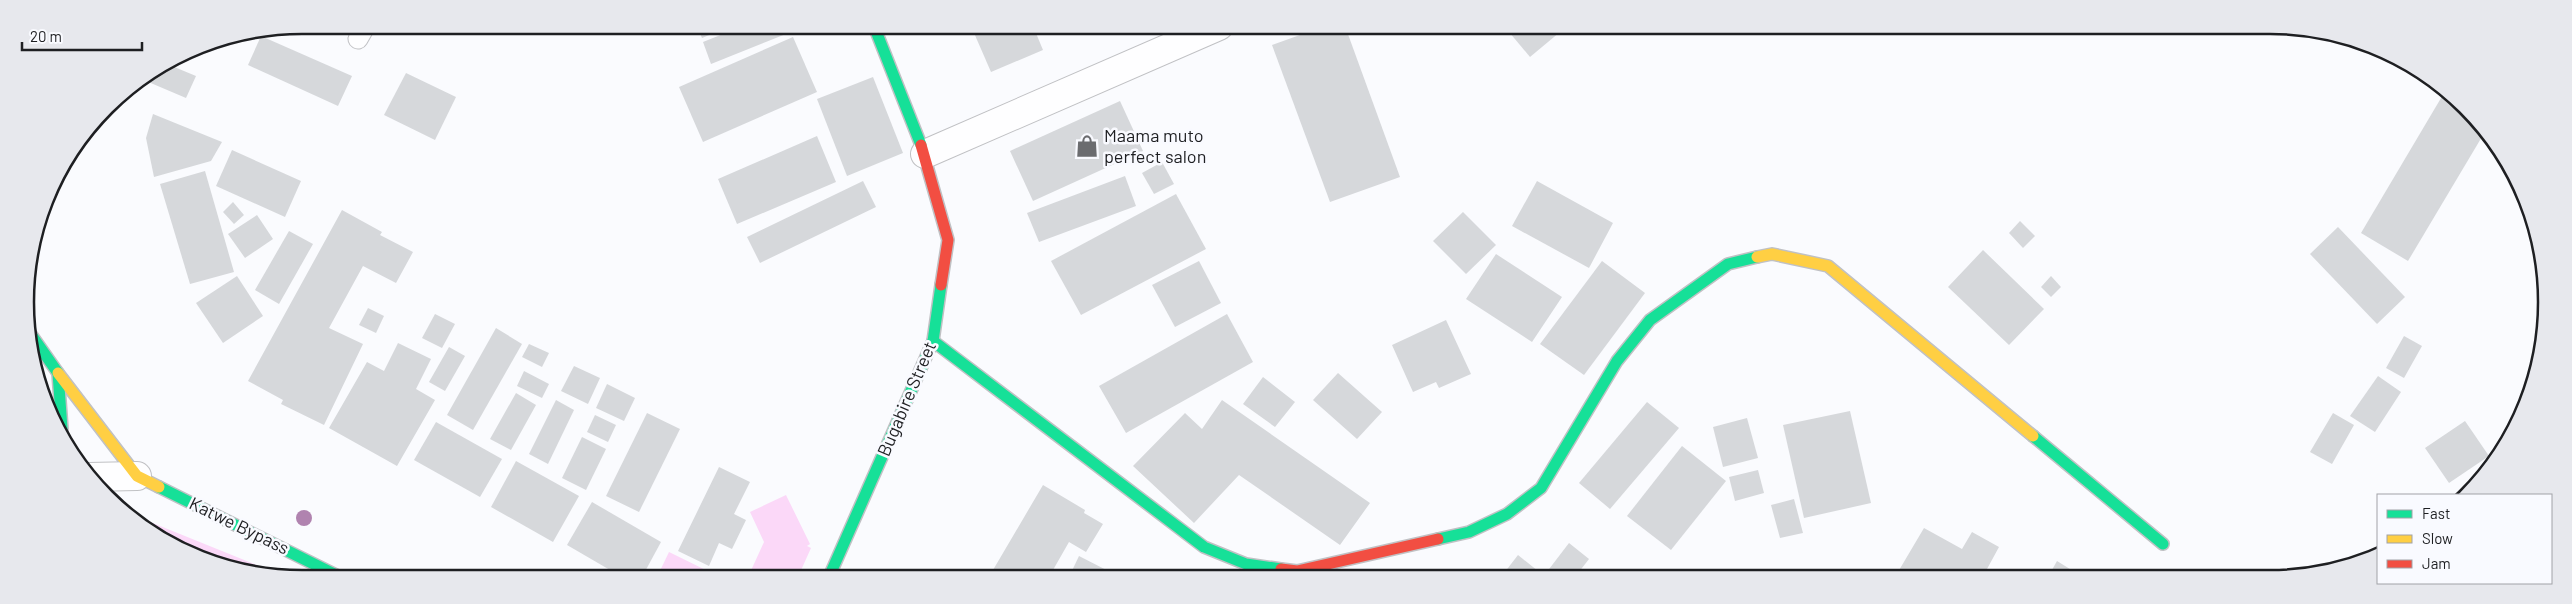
<svg xmlns="http://www.w3.org/2000/svg" width="2572" height="604" font-family="Barlow,sans-serif">
	<style>
		.green { fill: #fbd8f8 }
		.building { fill: #d6d8db }
		.lines { fill: none; stroke-linecap: round; stroke-linejoin: round }
		.lane-casing { stroke: #c0c1c4; stroke-width: 21 }
		.street-casing { stroke: #c0c1c4; stroke-width: 30 }
		.fast-casing { stroke: #c0c1c4; stroke-width: 14 }
		.slow-casing { stroke: #c0c1c4; stroke-width: 14 }
		.jam-casing { stroke: #c0c1c4; stroke-width: 14 }
		.lane { stroke: #fefeff; stroke-width: 19 }
		.street { stroke: #fefeff; stroke-width: 28 }
		.fast { stroke: #16e098; stroke-width: 11 }
		.slow { stroke: #ffcf43; stroke-width: 11 }
		.jam { stroke: #f24e42; stroke-width: 11 }
		.tree { fill: #b083af }
		.labels { text-anchor: middle; stroke-width: 5; stroke-linejoin: round; paint-order: stroke }
		.poi-label { font-size: 18px; fill: #1e1f22; stroke: #f9faff; text-anchor: start }
		.street-label { font-size: 18px; fill: #1e1f22; stroke: #f9faff }
		.rim { fill: none; stroke: #1e1f22; stroke-width: 2.5 }
	</style>
	<rect width="100%" height="100%" fill="#fafbfe"/>
	<g class="green">
		<path d="M786,495L810,544L807,546L811,548L798,577H748L764,542L750,512Z"/>
		<path d="M133,515L286,577H266L164,542Z"/>
		<path d="M669,552L720,577H657Z"/>
	</g>
	<g class="building">
		<path d="M696,25L731,26L702,38Z"/>
		<path d="M743,26H788L791,32L711,64L703,42Z"/>
		<path d="M971,26H1033L1043,50L991,72Z"/>
		<path d="M1089,26H1100L1091,30Z"/>
		<path d="M1325,26H1345L1400,177L1330,202L1272,45Z"/>
		<path d="M1504,26L1566,27L1530,57Z"/>
		<path d="M261,36L352,76L338,106L248,65Z"/>
		<path d="M793,37L817,92L703,142L679,87Z"/>
		<path d="M167,64L196,76L186,98L146,81L149,76Z"/>
		<path d="M406,73L456,97L435,140L384,115Z"/>
		<path d="M873,77L903,153L847,176L817,99Z"/>
		<path d="M2444,93L2486,130L2408,261L2361,233Z"/>
		<path d="M1120,101L1143,151L1033,201L1010,151Z"/>
		<path d="M153,114L222,142L211,161L154,177L146,138Z"/>
		<path d="M817,136L836,182L737,224L718,179Z"/>
		<path d="M232,150L301,181L285,217L216,186Z"/>
		<path d="M1162,162L1174,184L1154,194L1142,173Z"/>
		<path d="M205,171L234,272L190,284L160,184Z"/>
		<path d="M1125,176L1136,206L1039,242L1027,213Z"/>
		<path d="M863,181L876,207L760,263L747,237Z"/>
		<path d="M1537,181L1613,223L1589,268L1512,226Z"/>
		<path d="M1176,194L1206,249L1081,315L1051,261Z"/>
		<path d="M233,202L244,215L234,224L223,212Z"/>
		<path d="M342,210L382,232L380,235L413,252L396,283L363,266L329,328L363,344L324,425L281,404L283,400L248,381Z"/>
		<path d="M1463,212L1496,245L1466,274L1433,241Z"/>
		<path d="M257,215L273,239L245,258L228,234Z"/>
		<path d="M2020,221L2035,236L2023,248L2009,233Z"/>
		<path d="M2338,227L2405,297L2377,324L2310,254Z"/>
		<path d="M289,231L313,244L279,304L255,290Z"/>
		<path d="M1983,250L2044,309L2009,345L1948,287Z"/>
		<path d="M1496,254L1562,297L1532,342L1466,299Z"/>
		<path d="M1199,261L1221,303L1175,327L1152,285Z"/>
		<path d="M1602,261L1645,293L1584,375L1540,344Z"/>
		<path d="M237,276L263,316L223,343L196,303Z"/>
		<path d="M2051,276L2061,287L2051,297L2041,287Z"/>
		<path d="M368,308L384,316L376,333L359,325Z"/>
		<path d="M435,314L455,324L442,348L422,338Z"/>
		<path d="M1227,314L1253,362L1126,433L1099,386Z"/>
		<path d="M1446,320L1471,374L1439,388L1436,382L1413,392L1392,345Z"/>
		<path d="M496,328L522,344L473,430L447,415Z"/>
		<path d="M2404,336L2422,346L2404,378L2386,368Z"/>
		<path d="M398,343L431,359L416,389L435,400L397,466L329,428L367,362L384,371Z"/>
		<path d="M529,344L549,353L542,367L522,357Z"/>
		<path d="M449,347L465,356L445,391L429,382Z"/>
		<path d="M574,366L600,378L588,404L561,391Z"/>
		<path d="M524,371L549,384L542,398L517,386Z"/>
		<path d="M1338,373L1382,412L1357,439L1313,400Z"/>
		<path d="M2378,376L2401,392L2375,432L2350,416Z"/>
		<path d="M1263,377L1295,402L1275,427L1243,404Z"/>
		<path d="M607,384L635,398L624,421L596,408Z"/>
		<path d="M516,393L536,405L511,450L490,439Z"/>
		<path d="M556,400L574,410L548,464L529,454Z"/>
		<path d="M1222,400L1370,503L1340,545L1239,475L1194,523L1133,466L1185,413L1202,429Z"/>
		<path d="M1647,402L1679,428L1610,509L1579,483Z"/>
		<path d="M1850,411L1871,503L1804,518L1783,425Z"/>
		<path d="M647,413L680,429L639,512L606,496Z"/>
		<path d="M2333,413L2354,425L2332,464L2310,452Z"/>
		<path d="M595,415L616,425L608,442L587,432Z"/>
		<path d="M1747,418L1758,458L1723,467L1713,427Z"/>
		<path d="M2465,421L2489,456L2449,483L2425,448Z"/>
		<path d="M436,422L502,459L480,497L414,460Z"/>
		<path d="M582,437L606,449L586,490L562,478Z"/>
		<path d="M1682,446L1726,481L1671,550L1627,516Z"/>
		<path d="M516,461L579,496L553,542L491,507Z"/>
		<path d="M719,467L750,482L734,514L746,520L732,549L719,543L709,566L678,551Z"/>
		<path d="M1758,470L1764,493L1735,501L1729,477Z"/>
		<path d="M1043,485L1085,510L1084,513L1103,524L1086,552L1069,542L1049,577H1005L993,570Z"/>
		<path d="M1794,499L1803,533L1780,538L1771,505Z"/>
		<path d="M592,502L661,542L642,577H622L567,545Z"/>
		<path d="M1924,528L1962,549L1972,532L1999,547L1987,569L2001,577H1895Z"/>
		<path d="M1569,543L1589,559L1575,577H1543Z"/>
		<path d="M1518,555L1538,571L1533,577H1501Z"/>
		<path d="M1079,556L1120,577H1069Z"/>
		<path d="M2057,561L2078,574L2076,577H2048Z"/>
	</g>
	<g class="lines">
		<defs>
			<path id="lane" d="M358,39L366,25"/>
			<g id="street">
				<path d="M925,154L1219,26"/>
				<path d="M89,477L137,476"/>
			</g>
			<g id="fast">
				<path d="M874,26L921,145"/>
				<path d="M30,333L58,373L62,429"/>
				<path d="M933,341L1204,547L1246,564L1281,569"/>
				<path d="M2033,436L2163,544"/>
				<path d="M159,487L340,577"/>
				<path d="M1438,539L1469,532L1507,514L1541,488L1617,361L1650,320L1728,264L1757,257"/>
				<path d="M829,577L933,341L941,285"/>
			</g>
			<g id="slow">
				<path d="M1757,257L1772,254L1828,266L2033,436"/>
				<path d="M58,373L137,476L159,487"/>
			</g>
			<g id="jam">
				<path d="M921,145L948,240L941,285"/>
				<path d="M1281,569L1297,571L1438,539"/>
			</g>
		</defs>
		<use href="#lane" class="lane-casing"/>
		<use href="#street" class="street-casing"/>
		<use href="#fast" class="fast-casing"/>
		<use href="#slow" class="slow-casing"/>
		<use href="#jam" class="jam-casing"/>
		<use href="#lane" class="lane"/>
		<use href="#street" class="street"/>
		<use href="#fast" class="fast"/>
		<use href="#slow" class="slow"/>
		<use href="#jam" class="jam"/>
	</g>
	<circle class="tree" cx="304" cy="518" r="8"/>
	<defs>
		<symbol id="shop-bare" viewBox="-9 -9 18 18"><path d="M-5-2.5h2.3a2.7 3.5 0 0 1 5.4 0H5L5.5 6h-11ZM-1.5-2.5h3a1.5 2.3 0 0 0-3 0Z" fill="#6b6c6f" stroke="#f9faff" stroke-width="2.5" paint-order="stroke"/></symbol>
	</defs>
	<g fill-rule="evenodd">
		<use href="#shop-bare" x="1071" y="130" width="32" height="32"/>
	</g>
	<g class="labels">
		<g class="poi-label">
			<text x="1104" y="142">Maama muto<tspan x="1104" dy="21">perfect salon</tspan></text>
		</g>
		<g class="street-label">
			<text transform="translate(907 399) rotate(-67)" y="6">Bugabire Street</text>
			<text transform="translate(239 526) rotate(26)" y="6">Katwe Bypass</text>
		</g>
	</g>
	<path d="M0 0H2572V604H0ZM302 34H2270A268 268 0 0 1 2538 302V302A268 268 0 0 1 2270 570H302A268 268 0 0 1 34 302V302A268 268 0 0 1 302 34Z" fill="#e7e8ed" fill-rule="evenodd"/>
	<path class="rim" d="M302 34H2270A268 268 0 0 1 2538 302V302A268 268 0 0 1 2270 570H302A268 268 0 0 1 34 302V302A268 268 0 0 1 302 34Z"/>
	<rect x="2377" y="494" width="175" height="90" fill="#f9faff" stroke="#a1a2a7"/>
	<rect x="2387" y="510" width="25" height="8" fill="#16e098" stroke="#a1a2a7"/>
	<text x="2422" y="519" font-size="15" fill="#1e1f22">Fast</text>
	<rect x="2387" y="535" width="25" height="8" fill="#ffcf43" stroke="#a1a2a7"/>
	<text x="2422" y="544" font-size="15" fill="#1e1f22">Slow</text>
	<rect x="2387" y="560" width="25" height="8" fill="#f24e42" stroke="#a1a2a7"/>
	<text x="2422" y="569" font-size="15" fill="#1e1f22">Jam</text>
	<path d="M22 42v8h120v-8" fill="none" stroke="#1e1f22" stroke-width="2.5"/>
	<text x="30" y="42" font-size="15" fill="#1e1f22" stroke="#f9faff" stroke-width="4" paint-order="stroke">20 m</text>
</svg>
